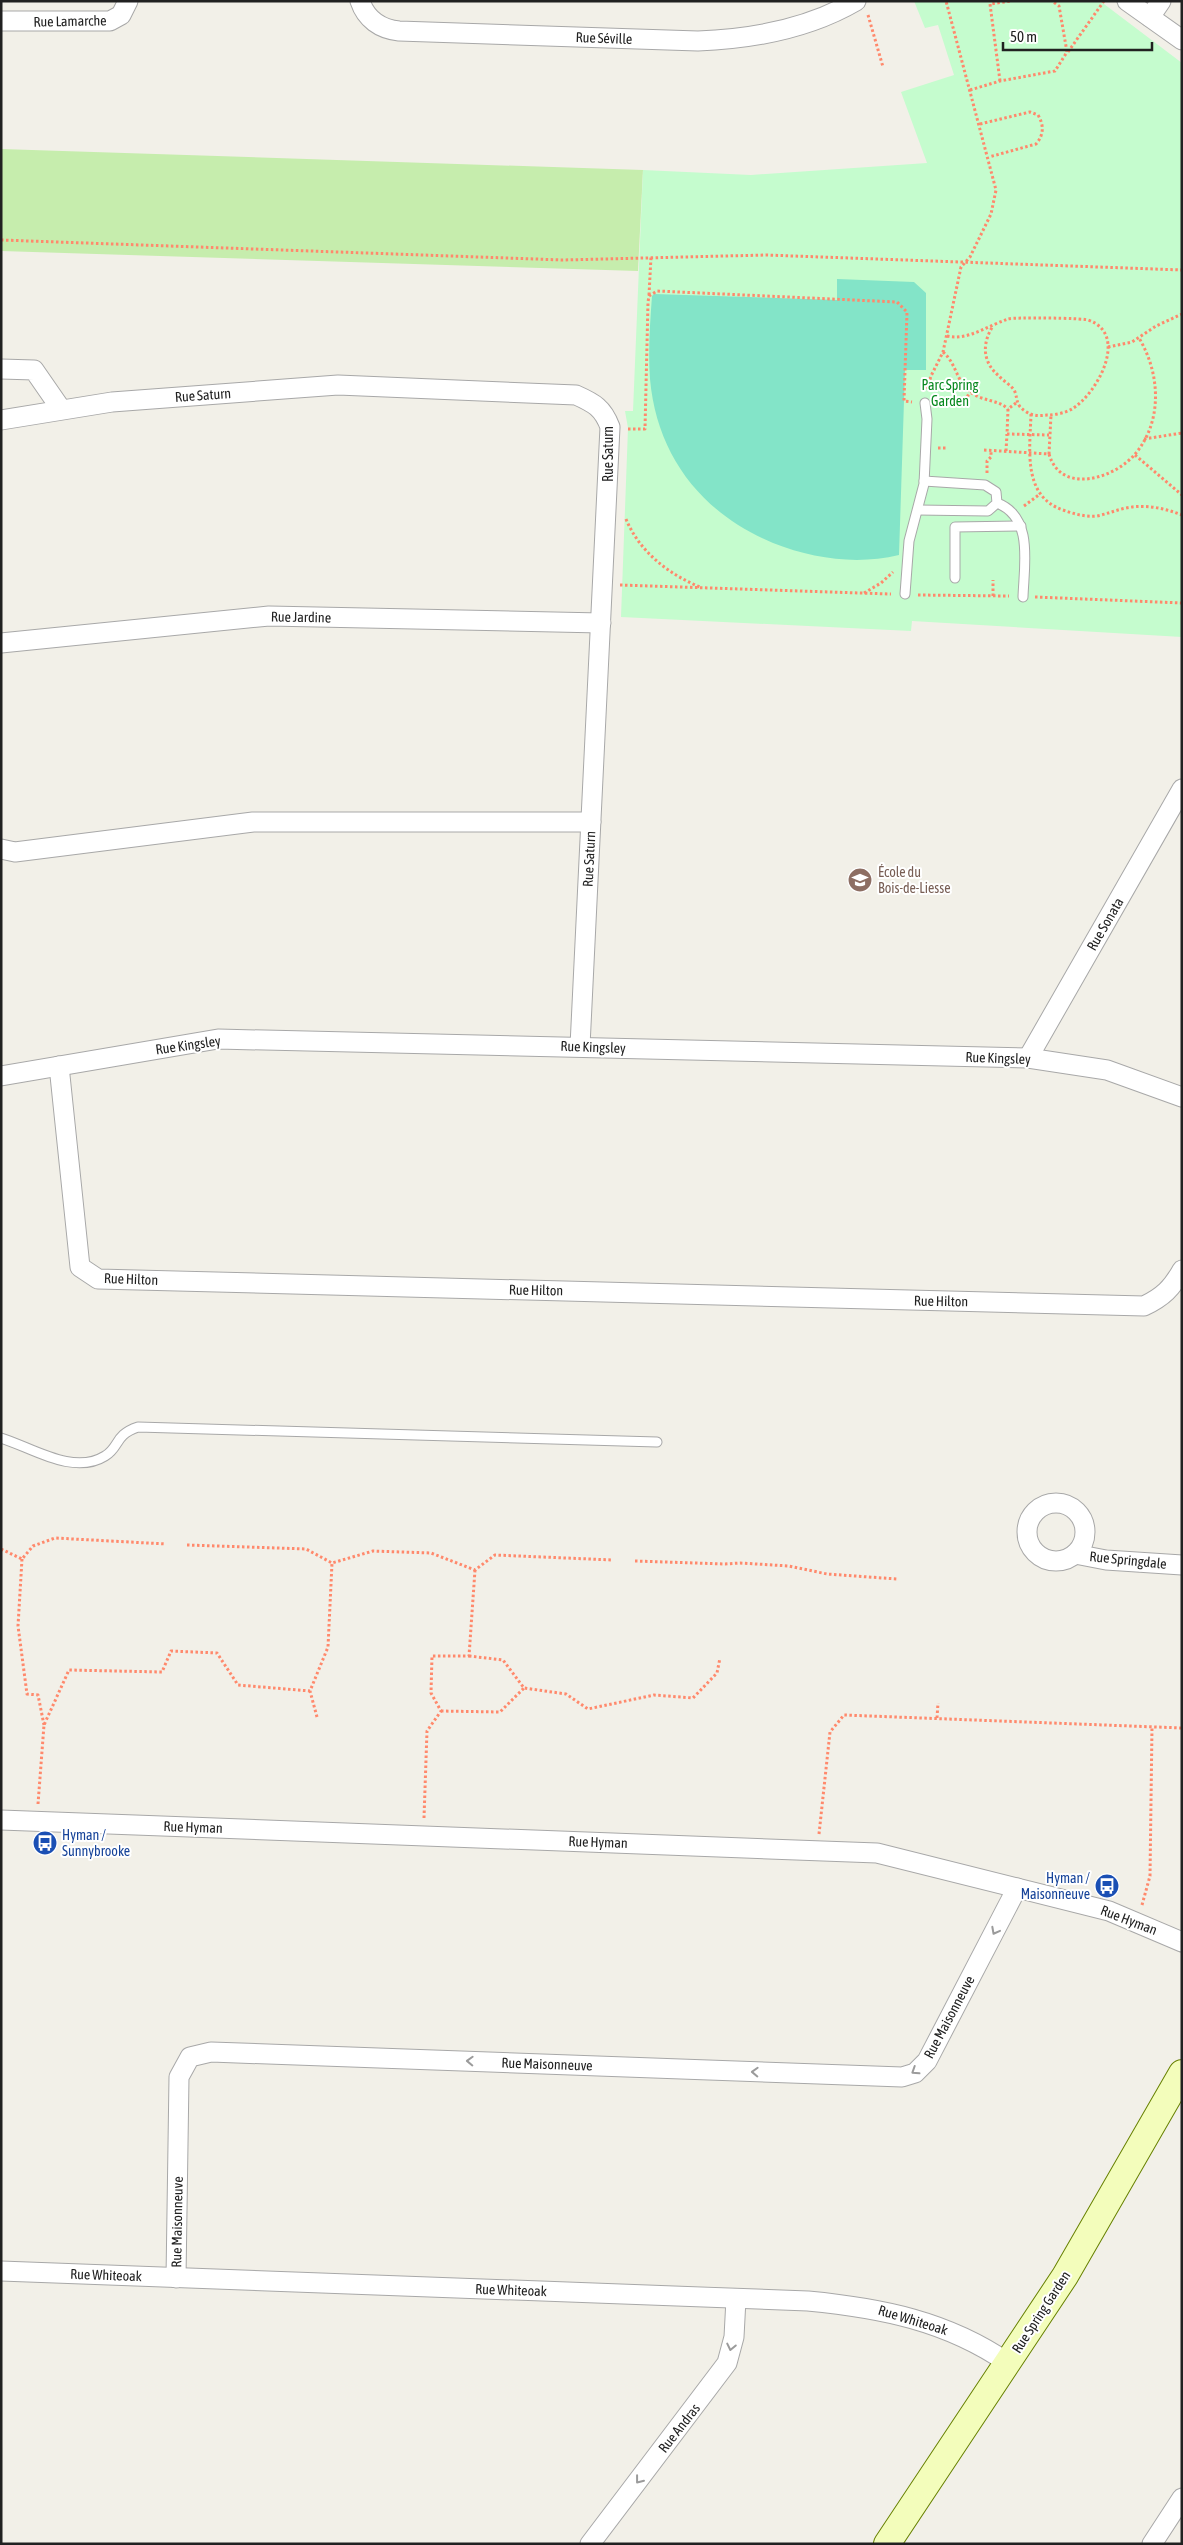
<svg xmlns="http://www.w3.org/2000/svg" width="1183" height="2545" font-family="'Asap Condensed',sans-serif">
	<style>
		.grass { fill: #c6edad }
		.park { fill: #c5fcce }
		.pitch { fill: #83e4c8 }
		.lines { fill: none; stroke-linecap: round; stroke-linejoin: round }
		.lane-casing { stroke: #a8a8a8; stroke-width: 11 }
		.street-casing { stroke: #a8a8a8; stroke-width: 21 }
		.secondary-casing { stroke: #678100; stroke-width: 28 }
		.path { stroke: #ff896c; stroke-width: 3; stroke-dasharray: 2.5 2.5; stroke-linecap: butt }
		.lane { stroke: #fff; stroke-width: 9 }
		.street { stroke: #fff; stroke-width: 19 }
		.secondary { stroke: #f3fdbb; stroke-width: 26 }
		.oneway { stroke: #9b9b9b }
		.labels { text-anchor: middle; stroke-width: 4; stroke-linejoin: round; paint-order: stroke }
		.street-label { font-size: 14px; fill: #212121; stroke: #fff }
		.park-label { font-size: 14px; fill: #07881e; stroke: #fff }
		.education-label { font-size: 14px; fill: #785e54; stroke: #fff; text-anchor: start }
		.transit-label { font-size: 14px; fill: #164399; stroke: #fff; text-anchor: start }
	</style>
	<rect width="100%" height="100%" fill="#f2f0e8"/>
	<path class="grass" d="M1,149L643,170L638,271L1,251Z"/>
	<path class="park" d="M914,1H1100L1182,63V637L912,621L911,631L621,617L628,428L625,411H633L643,170L751,175L927,163L901,92L954,75L938,25L925,28Z"/>
	<path class="pitch" d="M837,279L914,282L926,293V370H905L899,555C857,565 814,559 773,543C703,514 657,457 650,379C648,352 650,323 652,296L654,294L837,300Z"/>
	<g class="lines">
		<defs>
			<g id="lane">
				<path d="M997,503C1034,517 1024,565 1023,597"/>
				<path d="M918,510L988,511L997,503L996,492L985,485L924,481"/>
				<path d="M955,578V527L1021,526"/>
				<path d="M905,594L909,541L924,484L927,419L925,403"/>
				<path d="M1,1438C31,1447 73,1476 105,1456C120,1447 114,1435 138,1427L657,1442"/>
			</g>
			<g id="street">
				<path d="M360,1C366,19 380,29 399,31L698,41C752,39 808,29 856,1"/>
				<path d="M1127,1L1182,40"/>
				<path d="M1150,17L1161,1"/>
				<path d="M1,21H110L121,15L128,1"/>
				<path d="M1,369L34,370L61,409"/>
				<path d="M1,420L112,402L338,385L576,395C594,403 603,408 610,427L580,1046"/>
				<path d="M1,643L269,616L601,623"/>
				<path d="M1,849L15,852L253,822H591"/>
				<path d="M1028,1058L1182,789"/>
				<path d="M59,1066L80,1267L98,1279L1144,1306C1163,1297 1172,1288 1182,1270"/>
				<path d="M1,1076L218,1039L1028,1058L1107,1070L1182,1097"/>
				<circle cx="1056" cy="1532" r="29"/>
				<path d="M1075,1554L1106,1560L1182,1565"/>
				<path d="M1,1820L877,1853L1109,1911L1182,1942"/>
				<path d="M1,2271L808,2301C881,2308 947,2321 1008,2363"/>
				<path d="M176,2278L179,2077L190,2057L211,2052L902,2077L915,2073L927,2061L1017,1888"/>
				<path d="M590,2544L727,2363L734,2337L736,2299"/>
				<path d="M1152,2544L1182,2498"/>
			</g>
			<path id="secondary" d="M887,2544L1065,2276L1182,2073"/>
		</defs>
		<use href="#lane" class="lane-casing"/>
		<use href="#street" class="street-casing"/>
		<use href="#secondary" class="secondary-casing"/>
		<g class="path">
			<path d="M868,15L883,67"/>
			<path d="M1068,52L1104,1"/>
			<path d="M1000,81L990,4L1011,1"/>
			<path d="M970,90L1000,81L1055,71L1067,52L1059,6L1052,1"/>
			<path d="M980,124L1030,112L1038,115C1044,125 1044,135 1036,144L989,157"/>
			<path d="M1,240L563,260L766,255L1182,270"/>
			<path d="M649,295L651,257"/>
			<path d="M947,336C968,341 989,325 1008,319C1014,317 1082,318 1088,320C1130,334 1097,394 1072,409C1065,413 1055,415 1047,415C1039,416 1032,416 1025,411C1016,405 1018,401 1015,392C1013,386 1003,381 999,376C982,362 982,343 993,326"/>
			<path d="M1108,347L1132,342L1156,326L1182,314"/>
			<path d="M943,352C956,363 956,380 969,391C982,402 998,399 1008,409"/>
			<path d="M927,389L931,376L943,352L961,267L970,257L991,214L996,190L946,1"/>
			<path d="M1016,403L1008,409L1007,434L1049,435"/>
			<path d="M939,405C950,406 964,402 971,392"/>
			<path d="M1031,414C1030,449 1022,496 1063,510C1074,514 1085,517 1097,516C1107,514 1116,510 1126,508C1145,504 1164,508 1182,515"/>
			<path d="M628,429H645L648,302L649,296L657,291L897,302L907,312L904,401L912,402"/>
			<path d="M1144,439L1182,433"/>
			<path d="M938,448H948"/>
			<path d="M984,450L1049,454L1051,415"/>
			<path d="M1006,451L1007,434"/>
			<path d="M1049,454C1061,496 1116,478 1136,453C1163,420 1160,373 1139,338"/>
			<path d="M1135,455L1182,495"/>
			<path d="M987,473V461L991,457V450"/>
			<path d="M1024,506L1040,494"/>
			<path d="M626,519C639,551 668,574 700,587"/>
			<path d="M620,585L891,594"/>
			<path d="M864,593L881,583L893,572"/>
			<path d="M918,595L1009,596"/>
			<path d="M993,596V580"/>
			<path d="M1035,597L1182,603"/>
			<path d="M187,1545L306,1549L332,1563L373,1551L431,1553L475,1570L495,1555L613,1560"/>
			<path d="M1,1549L22,1559L33,1546L55,1538L166,1544"/>
			<path d="M22,1559L18,1626L27,1694L38,1695L44,1725"/>
			<path d="M635,1561L725,1564L740,1563L789,1566L827,1574L897,1579"/>
			<path d="M469,1656L503,1660L524,1688L566,1694L588,1709L654,1695L693,1698L717,1673L720,1658"/>
			<path d="M441,1711L500,1712L524,1688"/>
			<path d="M317,1717L310,1691L328,1647L332,1563"/>
			<path d="M937,1718L938,1703"/>
			<path d="M38,1804L44,1725L69,1670L162,1672L171,1651L217,1653L238,1685L310,1691"/>
			<path d="M424,1818L427,1731L441,1711L431,1693L432,1656H469L475,1570"/>
			<path d="M819,1834L830,1732L844,1715L1182,1728"/>
			<path d="M1142,1905L1150,1876L1152,1727"/>
		</g>
		<use href="#lane" class="lane"/>
		<use href="#street" class="street"/>
		<use href="#secondary" class="secondary"/>
	</g>
	<defs><path id="oneway-chevron" d="M-2-3.5L2.5 0L-2 3.5" fill="none" stroke-width="1.6" stroke-linecap="round" stroke-linejoin="round" transform="scale(1.25)"/></defs>
	<g class="oneway">
		<use href="#oneway-chevron" transform="translate(995 1931) rotate(118)"/>
		<use href="#oneway-chevron" transform="translate(470 2061) rotate(-178)"/>
		<use href="#oneway-chevron" transform="translate(915 2071) rotate(147)"/>
		<use href="#oneway-chevron" transform="translate(755 2072) rotate(-178)"/>
		<use href="#oneway-chevron" transform="translate(731 2347) rotate(102)"/>
		<use href="#oneway-chevron" transform="translate(639 2480) rotate(128)"/>
	</g>
	<defs>
		<symbol id="school-disc" viewBox="-11 -11 22 22"><circle r="9.5" fill="#8d6e63" stroke="#fff"/><path d="M0-5L7-2L0 1L-7-2ZM-4 1L0 2.5L4 1V4Q0 6-4 4Z" fill="#fff"/></symbol>
		<symbol id="bus-disc" viewBox="-11 -11 22 22"><circle r="9.5" fill="#1a4fb4" stroke="#fff"/><path d="M-5-6H5V4H4V6H2V4H-2V6H-4V4H-5ZM-3.5-4V0h7V-4ZM-3.5 1.2v1.5H-2V1.2ZM2 1.2v1.5H3.5V1.2Z" fill="#fff"/></symbol>
	</defs>
	<g fill-rule="evenodd">
		<use href="#school-disc" x="846" y="866" width="28" height="28"/>
		<use href="#bus-disc" x="31" y="1829" width="28" height="28"/>
		<use href="#bus-disc" x="1093" y="1872" width="28" height="28"/>
	</g>
	<g class="labels">
		<g class="street-label">
			<text transform="translate(70 21) rotate(-1)" y="5">Rue Lamarche</text>
			<text transform="translate(604 38) rotate(2)" y="5">Rue Séville</text>
			<text transform="translate(203 395) rotate(-4)" y="5">Rue Saturn</text>
			<text transform="translate(608 454) rotate(-90)" y="5">Rue Saturn</text>
			<text transform="translate(301 617) rotate(1)" y="5">Rue Jardine</text>
			<text transform="translate(589 859) rotate(-87)" y="5">Rue Saturn</text>
			<text transform="translate(1105 924) rotate(-60)" y="5">Rue Sonata</text>
			<text transform="translate(188 1045) rotate(-8)" y="5">Rue Kingsley</text>
			<text transform="translate(593 1047) rotate(2)" y="5">Rue Kingsley</text>
			<text transform="translate(998 1058) rotate(2)" y="5">Rue Kingsley</text>
			<text transform="translate(131 1279) rotate(2)" y="5">Rue Hilton</text>
			<text transform="translate(536 1290) rotate(1)" y="5">Rue Hilton</text>
			<text transform="translate(941 1301) rotate(1)" y="5">Rue Hilton</text>
			<text transform="translate(1128 1560) rotate(6)" y="5">Rue Springdale</text>
			<text transform="translate(193 1827) rotate(2)" y="5">Rue Hyman</text>
			<text transform="translate(598 1842) rotate(2)" y="5">Rue Hyman</text>
			<text transform="translate(1129 1920) rotate(21)" y="5">Rue Hyman</text>
			<text transform="translate(949 2017) rotate(-62)" y="5">Rue Maisonneuve</text>
			<text transform="translate(547 2064) rotate(2)" y="5">Rue Maisonneuve</text>
			<text transform="translate(177 2222) rotate(-89)" y="5">Rue Maisonneuve</text>
			<text transform="translate(106 2275) rotate(2)" y="5">Rue Whiteoak</text>
			<text transform="translate(511 2290) rotate(2)" y="5">Rue Whiteoak</text>
			<text transform="translate(1041 2312) rotate(-57)" y="5">Rue Spring Garden</text>
			<text transform="translate(913 2320) rotate(17)" y="5">Rue Whiteoak</text>
			<text transform="translate(679 2428) rotate(-52)" y="5">Rue Andras</text>
		</g>
		<g class="park-label">
			<text x="950" y="390">Parc Spring<tspan x="950" dy="16">Garden</tspan></text>
		</g>
		<g class="education-label">
			<text x="878" y="877">École du<tspan x="878" dy="16">Bois-de-Liesse</tspan></text>
		</g>
		<g class="transit-label">
			<text x="62" y="1840">Hyman /<tspan x="62" dy="16">Sunnybrooke</tspan></text>
			<text x="1090" y="1883" text-anchor="end">Hyman /<tspan x="1090" dy="16">Maisonneuve</tspan></text>
		</g>
	</g>
	<rect width="1183" height="2545" fill="none" stroke="#212121" stroke-width="5"/>
	<path d="M1003 42v8h149v-8" fill="none" stroke="#212121" stroke-width="2.5"/>
	<text x="1010" y="42" font-size="15" fill="#212121" stroke="#ffffff" stroke-width="4" paint-order="stroke">50 m</text>
</svg>
